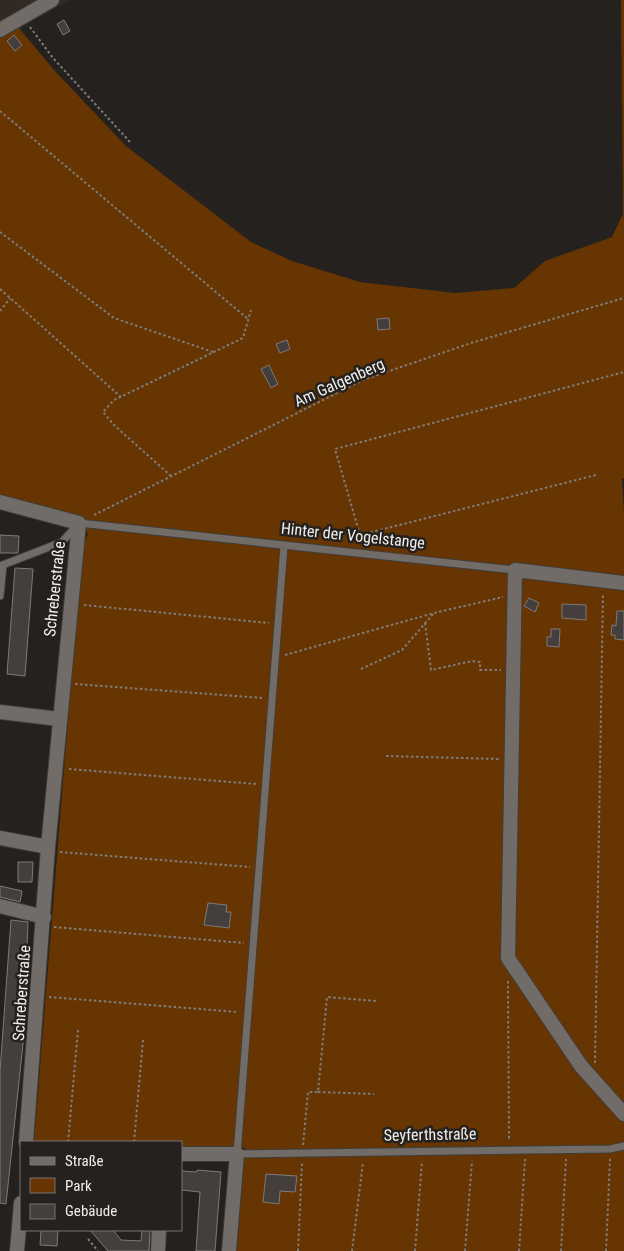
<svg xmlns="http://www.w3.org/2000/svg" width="624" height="1251" font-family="'Roboto Condensed',sans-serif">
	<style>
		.built { fill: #322922 }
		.green { fill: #663502 }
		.building { fill: #443f3c; stroke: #7f7a76 }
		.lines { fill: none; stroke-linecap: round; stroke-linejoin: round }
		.service-casing { stroke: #403d3a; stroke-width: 9 }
		.minor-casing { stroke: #403d3a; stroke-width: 16 }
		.path { stroke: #807c7a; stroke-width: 2; stroke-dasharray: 2.5 2.5; stroke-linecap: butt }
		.service { stroke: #716c68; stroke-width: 7 }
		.minor { stroke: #716c68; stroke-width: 14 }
		.labels { text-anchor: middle; stroke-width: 5; stroke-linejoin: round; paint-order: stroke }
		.street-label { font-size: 16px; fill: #f1eeec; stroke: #25211e }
	</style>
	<rect width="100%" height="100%" fill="#25211e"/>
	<path class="built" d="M0,0H70L0,38Z"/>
	<path class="green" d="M621,0H624V478L622,479L624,514V1251H237L245,1148H181V1142H34L82,546L88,534L79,516L0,498V38L19,28L54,70L126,146L251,242L292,261L360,282L455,293L514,288L545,261L612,237L623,214Z"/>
	<g class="building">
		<path d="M64,20L70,31L63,35L57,24Z"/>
		<path d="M14,35L22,45L15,51L7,41Z"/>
		<path d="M389,318L390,329L378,330L377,319Z"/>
		<path d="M287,340L290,349L280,353L276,344Z"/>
		<path d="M269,365L278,384L271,388L261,369Z"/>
		<path d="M0,535L19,536L18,553H0Z"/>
		<path d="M15,568L33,569L25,676L7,674Z"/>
		<path d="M529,598L539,603L535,612L524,606Z"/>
		<path d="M562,604L586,605V620L562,618Z"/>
		<path d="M617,611H624V640L615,639V635H611L612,625L616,626Z"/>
		<path d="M551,629H560L559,647L547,646V637H551Z"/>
		<path d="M18,862H33L32,882H18Z"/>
		<path d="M0,886L22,891L20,902L0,897Z"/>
		<path d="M208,903L227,905L226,912H231L229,928L204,925Z"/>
		<path d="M11,920L28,922L23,1044L6,1204L0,1203V1071Z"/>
		<path d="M197,1170L221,1172L215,1251H196L200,1192L181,1190V1171L197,1172Z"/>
		<path d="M266,1174L297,1176L295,1192L280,1191L279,1204L263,1202Z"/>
		<path d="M41,1230H58L57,1246L40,1245Z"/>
		<path d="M90,1230H113L121,1240L141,1241L142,1230H150L149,1251H108Z"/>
	</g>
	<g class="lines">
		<defs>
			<g id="service">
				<path d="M284,546L237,1154L610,1149L624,1146"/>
				<path d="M0,566L62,542L79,523L515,570"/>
				<path d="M0,596L3,565"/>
			</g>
			<g id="minor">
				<path d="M0,30L52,0"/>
				<path d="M0,502L79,523L48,847L26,1142"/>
				<path d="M624,583L515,570L508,958L581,1066L624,1114"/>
				<path d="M0,712L59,719"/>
				<path d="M0,838L48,847"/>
				<path d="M0,906L44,917"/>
				<path d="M181,1154H237L229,1251"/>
				<path d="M17,1251L21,1203"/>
				<path d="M158,1251L159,1230"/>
			</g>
		</defs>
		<use href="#service" class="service-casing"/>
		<use href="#minor" class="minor-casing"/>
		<g class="path">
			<path d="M30,27L53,58L130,142"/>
			<path d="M0,111L248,319"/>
			<path d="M0,232L114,318L213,352"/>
			<path d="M0,289L121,397"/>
			<path d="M0,311L10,298"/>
			<path d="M171,476L115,426L103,412L114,400L243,338L251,310"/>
			<path d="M94,515L363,380L471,343L624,298"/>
			<path d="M360,535L335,449L624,372"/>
			<path d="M362,544L360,535L596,475"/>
			<path d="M84,605L269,623"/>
			<path d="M425,623L431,670L472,661L480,662V670H501"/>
			<path d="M285,655L434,613L503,597"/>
			<path d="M361,669L402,650L434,613"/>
			<path d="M75,684L263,698"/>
			<path d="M386,756L499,759"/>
			<path d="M69,769L256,784"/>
			<path d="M60,852L250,867"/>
			<path d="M54,927L244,943"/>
			<path d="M508,981L509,1141"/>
			<path d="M49,997L238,1012"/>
			<path d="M595,1063L603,593"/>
			<path d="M318,1092L374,1094"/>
			<path d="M68,1142L78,1030"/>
			<path d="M134,1142L143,1040"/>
			<path d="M303,1145L308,1092H318L327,997L376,1001"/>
			<path d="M88,1239L98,1251"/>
			<path d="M298,1251L302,1163"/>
			<path d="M352,1251L363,1162"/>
			<path d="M415,1251L422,1161"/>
			<path d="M465,1251L472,1161"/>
			<path d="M519,1251L525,1159"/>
			<path d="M561,1251L566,1159"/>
			<path d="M606,1251L610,1159"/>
		</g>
		<use href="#service" class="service"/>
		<use href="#minor" class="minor"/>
	</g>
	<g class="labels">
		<g class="street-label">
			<text transform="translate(339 382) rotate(-24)" y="6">Am Galgenberg</text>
			<text transform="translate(353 535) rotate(6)" y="6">Hinter der Vogelstange</text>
			<text transform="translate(54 589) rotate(-84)" y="6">Schreberstraße</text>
			<text transform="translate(21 993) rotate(-86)" y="6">Schreberstraße</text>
			<text transform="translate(430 1134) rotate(-1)" y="6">Seyferthstraße</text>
		</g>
	</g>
	<rect x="20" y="1141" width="162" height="90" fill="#25211e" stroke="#777370"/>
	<rect x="30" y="1157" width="25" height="8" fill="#716c68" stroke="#777370"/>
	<text x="65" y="1166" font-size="15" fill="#f1eeec">Straße</text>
	<rect x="30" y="1178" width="25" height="15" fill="#663502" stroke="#777370"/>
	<text x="65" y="1191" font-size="15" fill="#f1eeec">Park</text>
	<rect x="30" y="1204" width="25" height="15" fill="#443f3c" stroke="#777370"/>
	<text x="65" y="1216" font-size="15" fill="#f1eeec">Gebäude</text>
</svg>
